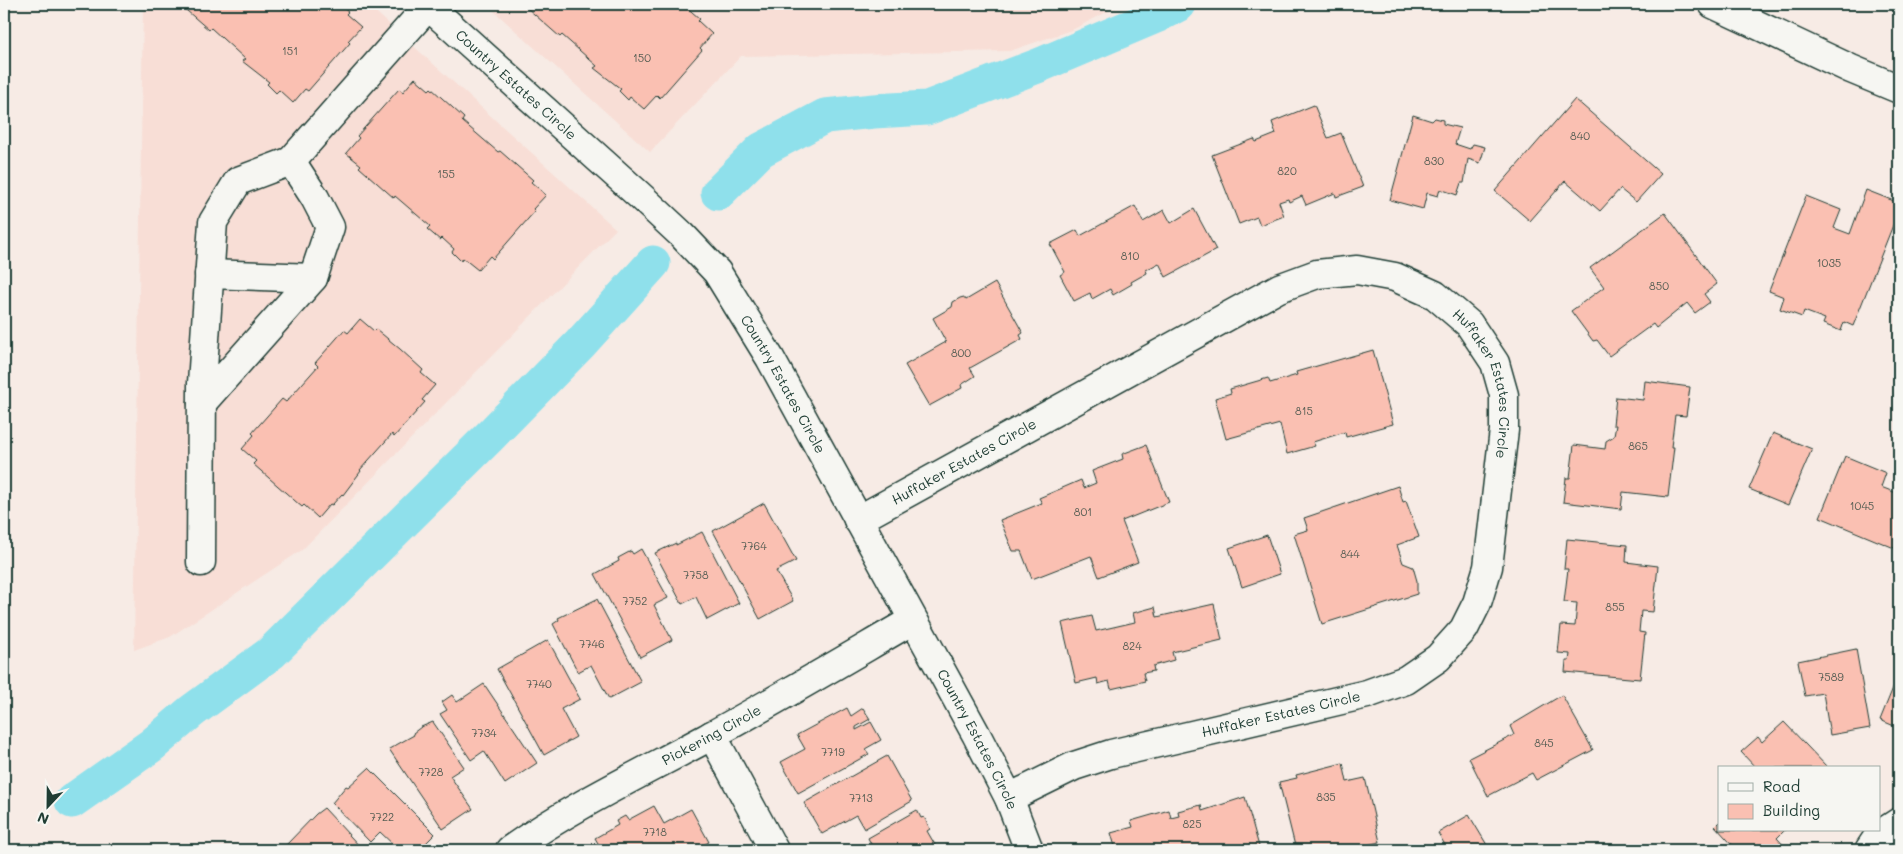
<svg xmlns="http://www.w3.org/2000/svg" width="1903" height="854" font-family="Mali,sans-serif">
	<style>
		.built { fill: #f8ded6 }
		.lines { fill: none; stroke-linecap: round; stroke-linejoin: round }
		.canal { stroke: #8fe0eb; stroke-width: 35 }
		.building { fill: #fac0b2; stroke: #1f3d34 }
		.minor-casing { stroke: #1f3d34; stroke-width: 31 }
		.minor { stroke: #f6f6f2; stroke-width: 28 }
		.labels { text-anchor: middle; stroke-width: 4.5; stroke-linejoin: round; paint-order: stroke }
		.number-label { font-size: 11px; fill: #565e54 }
		.street-label { font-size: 14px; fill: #1f3d34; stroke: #f6f6f2 }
	</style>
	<rect width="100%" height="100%" fill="#f7ebe5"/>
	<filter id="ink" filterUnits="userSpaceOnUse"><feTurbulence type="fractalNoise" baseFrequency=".02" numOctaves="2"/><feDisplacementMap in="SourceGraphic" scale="10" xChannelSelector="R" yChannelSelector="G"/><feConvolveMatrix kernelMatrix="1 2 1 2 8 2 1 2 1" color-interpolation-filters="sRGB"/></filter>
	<g filter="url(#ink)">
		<g class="built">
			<path d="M143,4H367L616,229L302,550L170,637L134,650Z"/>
			<path d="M486,4H1122L1074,29L1010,51L741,56L650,152Z"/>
		</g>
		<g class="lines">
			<g class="canal">
				<path d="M718,193L761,150L825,116L874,111L927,108L1040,65L1156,16L1179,4"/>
				<path d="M72,801L152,745L192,711L271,653L488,438L580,344L653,263"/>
			</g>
		</g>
		<g class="building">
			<path d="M179,4H339L348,12L346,14L361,27L348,41L350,43L308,91L305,89L293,103L279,90L276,93L267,84L269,82L242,61L245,59L211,28L209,30Z"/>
			<path d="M526,4H683L700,19L698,21L712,34L700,48L702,50L660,98L657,95L644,109L630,97L628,100L619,91L621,89L594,68L597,66L562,35L560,37L526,7Z"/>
			<path d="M415,78L429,90L431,88L464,118L462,121L498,152L500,151L533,180L531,182L546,195L533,209L535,211L493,259L490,256L478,270L463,258L461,261L452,252L454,249L442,238L440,240L427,229L430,226L395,196L394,198L359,167L361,165L346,153L359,138L357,136L399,89L403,92Z"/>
			<path d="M1575,99L1661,174L1636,202L1620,189L1600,211L1565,181L1530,221L1495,191Z"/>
			<path d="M1314,105L1328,138L1341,133L1363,187L1336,197L1335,193L1306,205L1302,196L1289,202L1288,199L1279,202L1284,216L1260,225L1257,217L1239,224L1212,155L1254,139L1256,142L1276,134L1272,122Z"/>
			<path d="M1413,115L1432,121L1435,118L1443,120V124L1460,128L1455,144L1470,149L1473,144L1485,147L1480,163L1468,159L1464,183H1461L1457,195L1440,189L1438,196L1427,193L1423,209L1390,200Z"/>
			<path d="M1866,190L1899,203V210L1853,326L1844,322L1841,331L1823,324L1825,319L1804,311L1802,317L1780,309L1784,297L1769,291L1806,196L1841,210L1834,228L1850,234Z"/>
			<path d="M1135,206L1143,222L1164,210L1171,223L1194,209L1216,250L1166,277L1159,263L1146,270L1147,273L1131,282L1132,284L1113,295L1110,289L1092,299L1090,293L1074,301L1060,275L1065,272L1050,244L1077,230L1080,236Z"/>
			<path d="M1665,213L1717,284L1704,294L1710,302L1695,313L1687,303L1656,328L1653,324L1609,356L1597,340L1593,341L1571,311L1604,287L1590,268Z"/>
			<path d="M995,283L1023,333L1020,335L1022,339L970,368L975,376L961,385L962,388L929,406L905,365L946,342L933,318L952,307L953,302L960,298L964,297L966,300Z"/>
			<path d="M360,319L374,331L376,329L400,349L423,370L421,373L435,385L422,400L425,402L394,437L392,434L360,470L361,471L343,495L342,494L332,505L330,504L318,518L304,505L302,507L253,464L256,461L242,449L254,435L252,433L282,399L286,402L318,366L315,363L344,330L348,333Z"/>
			<path d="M1373,350L1393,424L1346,437L1345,432L1313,442L1315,446L1287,454L1280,424L1226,439L1215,398L1231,393L1230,389L1268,378L1270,383L1297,375L1296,372Z"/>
			<path d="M1645,381L1690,387L1686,416L1675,415L1671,447H1674L1668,497L1623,492L1621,509L1563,502L1566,478H1570L1574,445L1605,449L1606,441L1614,436L1616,425H1613L1616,397L1643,400Z"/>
			<path d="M1773,433L1812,449L1788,505L1749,489Z"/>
			<path d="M1146,445L1169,502L1122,521L1138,562L1099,577L1091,556L1032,579L1021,551H1013L1000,520L1042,503L1039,498L1081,480L1084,488L1096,483L1092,471L1123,459L1122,454Z"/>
			<path d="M1845,456L1886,473L1881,487L1899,494V550L1820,517Z"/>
			<path d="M1398,486L1403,502L1406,501L1419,537L1397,545L1403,563L1413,567L1417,581V594L1322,624L1294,534L1308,530L1304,518Z"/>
			<path d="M764,503L796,561L776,571L793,601L760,619L713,531Z"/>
			<path d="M702,532L739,603L707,620L696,597L682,604L655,553L676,543V545Z"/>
			<path d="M1267,535L1280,574L1242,587L1229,548Z"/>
			<path d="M1567,539L1627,545L1626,562L1658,566L1653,612L1641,611L1639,632L1645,633L1640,679L1565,672L1566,661H1569L1570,654L1558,653L1561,625L1575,626L1577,603L1564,602L1568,569H1564Z"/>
			<path d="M641,549L668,598L654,605L672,640L640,657L595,574L619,561L618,558L631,551L633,554Z"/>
			<path d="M597,599L641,682L609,699L591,665L578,672L553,624L559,620L558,618Z"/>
			<path d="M1214,604L1222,640L1172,652L1174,660L1153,666L1154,671L1143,673L1145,681L1111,689L1109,681L1098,684L1097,678L1076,683L1062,623L1092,616L1096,631L1135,622L1133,613L1155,607L1157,617Z"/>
			<path d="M548,640L580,699L561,709L576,737L544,755L497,669Z"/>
			<path d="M1856,649L1870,728L1830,735L1823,693L1805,696L1798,661Z"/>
			<path d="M1899,673V728L1880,720Z"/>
			<path d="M484,684L537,763L505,784L484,751L471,760L440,714L447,710L442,702L452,695L457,702Z"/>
			<path d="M1562,695L1593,750L1536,780L1532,773L1488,796L1469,758L1514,735L1510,726Z"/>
			<path d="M847,708L851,716L863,708L870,719L856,727V730L871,722L881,740L865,749L869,754L798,793L781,762L805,749L797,735Z"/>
			<path d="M433,722L464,767L450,776L473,809L443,829L389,749L414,735L413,733L421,727Z"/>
			<path d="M1784,722L1828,768H1756L1741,752L1758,737L1762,742Z"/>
			<path d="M887,756L912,801L864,829L856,815L822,834L804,803Z"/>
			<path d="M1343,763L1347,782L1365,778L1380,842L1344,850H1296L1279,782L1297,778L1296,775Z"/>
			<path d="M369,768L435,834L419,850H399L380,832L370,842L332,803L346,786L348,787Z"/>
			<path d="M1245,797L1260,850H1116L1111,833L1133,827L1131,821L1169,810L1171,818L1179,816L1178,811L1201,805L1202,811Z"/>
			<path d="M654,806L664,824L691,809L709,842L694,850H602L595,838L618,825L616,821L625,816L628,820Z"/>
			<path d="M324,808L363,850H291L286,845L316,814Z"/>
			<path d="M917,810L921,818L924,817L930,829L927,831L938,850H874L868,838Z"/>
			<path d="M1469,815L1490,850H1448L1438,833Z"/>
			<path d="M1719,822V830H1785L1777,838L1788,850H1737L1715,826Z"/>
		</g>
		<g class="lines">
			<defs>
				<g id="minor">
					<path id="s1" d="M426,4L639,195L682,235L717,272L770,358L976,734L1009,798L1029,850"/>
					<path d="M1713,4L1851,69L1899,89"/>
					<path d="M209,274L313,278"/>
					<path d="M202,403L313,278L330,227L315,198L291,161"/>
					<path id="s2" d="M858,520L1279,288L1317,274L1357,270L1395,277L1435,295L1469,324L1495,363L1504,395V430L1488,567L1477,603L1464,629L1438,658L1406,680L1367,694L1111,754L1074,766L1009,798"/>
					<path d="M201,562L202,383L213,222L238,181L291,161L430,4"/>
					<path d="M712,735L774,850"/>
					<path id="s3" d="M510,850C571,807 640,774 705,739C775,701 844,660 913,620"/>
					<path d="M1869,850L1879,835L1899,822"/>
				</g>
			</defs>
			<use href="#minor" class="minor-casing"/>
			<use href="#minor" class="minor"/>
		</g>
	</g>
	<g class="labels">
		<g class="number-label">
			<text x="290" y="55">151</text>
			<text x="642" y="62">150</text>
			<text x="1580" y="140">840</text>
			<text x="1434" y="165">830</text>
			<text x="1287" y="175">820</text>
			<text x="446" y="178">155</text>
			<text x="1130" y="260">810</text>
			<text x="1829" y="267">1035</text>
			<text x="1659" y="290">850</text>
			<text x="961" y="357">800</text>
			<text x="1304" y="415">815</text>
			<text x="1638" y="450">865</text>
			<text x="1862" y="510">1045</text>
			<text x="1083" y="516">801</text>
			<text x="754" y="550">7764</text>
			<text x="1350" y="558">844</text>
			<text x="696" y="579">7758</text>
			<text x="635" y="605">7752</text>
			<text x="1615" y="611">855</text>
			<text x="592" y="648">7746</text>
			<text x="1132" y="650">824</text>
			<text x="1831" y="681">7589</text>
			<text x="539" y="688">7740</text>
			<text x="484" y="737">7734</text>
			<text x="1544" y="747">845</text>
			<text x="833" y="756">7719</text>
			<text x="431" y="776">7728</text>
			<text x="1326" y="801">835</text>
			<text x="861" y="802">7713</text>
			<text x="382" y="821">7722</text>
			<text x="1192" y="828">825</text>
			<text x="655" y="836">7718</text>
		</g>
		<g class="street-label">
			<text dy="5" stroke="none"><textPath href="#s1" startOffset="121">Country Estates Circle</textPath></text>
			<text dy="5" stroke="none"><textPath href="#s1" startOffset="526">Country Estates Circle</textPath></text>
			<text dy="5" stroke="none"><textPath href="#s2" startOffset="751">Huffaker Estates Circle</textPath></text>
			<text dy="5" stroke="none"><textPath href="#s2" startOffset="121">Huffaker Estates Circle</textPath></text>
			<text transform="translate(1281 714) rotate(-13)" y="5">Huffaker Estates Circle</text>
			<text dy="5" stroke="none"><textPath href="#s3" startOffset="232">Pickering Circle</textPath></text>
			<text dy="5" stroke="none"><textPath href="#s1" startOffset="931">Country Estates Circle</textPath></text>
		</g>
	</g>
	<rect width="1903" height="854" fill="none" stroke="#f6f6f2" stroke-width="20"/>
	<rect x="10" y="10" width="1883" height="834" fill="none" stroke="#1f3d34" stroke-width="2" filter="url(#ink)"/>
	<rect x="1718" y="766" width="162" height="65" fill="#f6f6f2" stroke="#a0aca6"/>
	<rect x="1728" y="783" width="25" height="8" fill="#f6f6f2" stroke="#a0aca6"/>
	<text x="1763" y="792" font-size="15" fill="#1f3d34">Road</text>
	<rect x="1728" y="804" width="25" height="15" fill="#fac0b2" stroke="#a0aca6"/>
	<text x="1763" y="816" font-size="15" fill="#1f3d34">Building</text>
	<g transform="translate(48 806) rotate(202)" stroke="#f6f6f2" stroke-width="4" paint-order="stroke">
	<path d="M0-4L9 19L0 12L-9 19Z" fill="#1f3d34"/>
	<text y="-8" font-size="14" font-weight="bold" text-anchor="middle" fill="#1f3d34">N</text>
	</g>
</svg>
